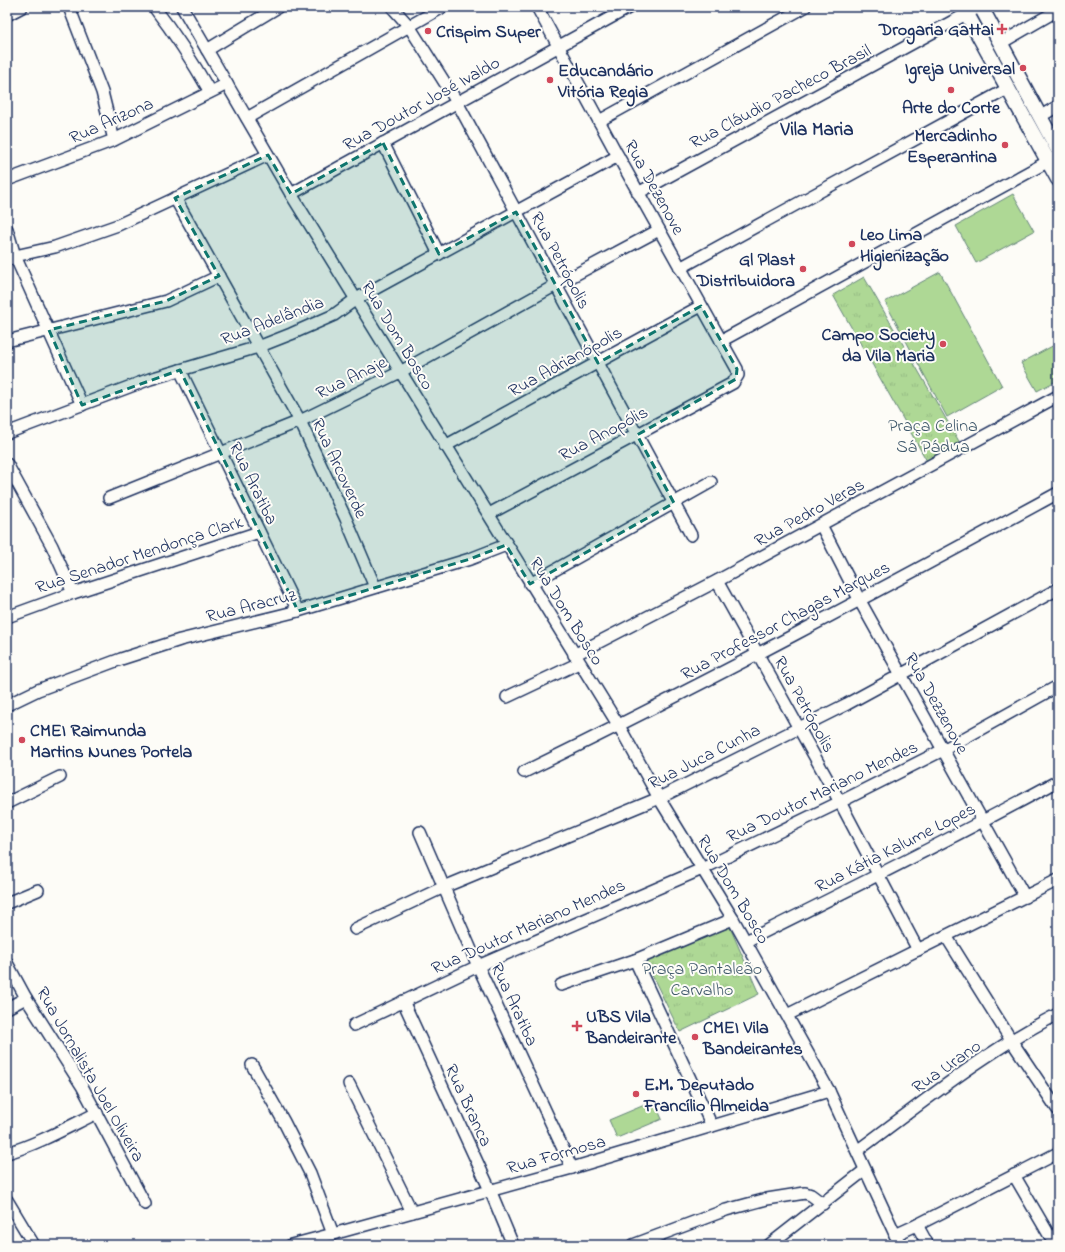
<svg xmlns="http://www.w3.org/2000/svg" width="1065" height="1252" font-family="'Indie Flower',sans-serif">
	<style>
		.park { fill: url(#park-tufts); stroke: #64847a }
		.pitch { fill: #aed895; stroke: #64847a }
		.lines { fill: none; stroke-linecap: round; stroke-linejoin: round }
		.minor-casing { stroke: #1b2f5e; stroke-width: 14 }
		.major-casing { stroke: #1b2f5e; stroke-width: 17 }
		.minor { stroke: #fdfcf7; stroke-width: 11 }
		.major { stroke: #fdfcf7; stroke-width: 14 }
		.marked { fill: #0f766e; fill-opacity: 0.2; stroke: #0f766e; stroke-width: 3; stroke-dasharray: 8 5; stroke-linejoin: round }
		.poi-dot { fill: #d1495b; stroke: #fdfcf7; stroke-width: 1.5 }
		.labels { text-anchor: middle; stroke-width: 4; stroke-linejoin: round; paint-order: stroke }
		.poi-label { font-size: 18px; font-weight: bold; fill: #1b2f5e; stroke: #fdfcf7; text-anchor: start }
		.street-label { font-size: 18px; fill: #1b2f5e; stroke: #fdfcf7 }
		.park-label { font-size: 18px; fill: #40596c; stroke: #fdfcf7 }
		.neighbourhood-label { font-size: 19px; font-weight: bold; fill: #1b2f5e; stroke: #fdfcf7 }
	</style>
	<defs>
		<pattern id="park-tufts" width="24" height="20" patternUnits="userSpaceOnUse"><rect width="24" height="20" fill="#aed895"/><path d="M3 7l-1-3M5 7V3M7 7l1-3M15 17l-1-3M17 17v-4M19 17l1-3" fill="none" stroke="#95ba83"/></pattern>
	</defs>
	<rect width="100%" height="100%" fill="#fdfcf7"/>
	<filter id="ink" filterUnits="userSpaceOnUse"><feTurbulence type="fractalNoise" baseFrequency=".025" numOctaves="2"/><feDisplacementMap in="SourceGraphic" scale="8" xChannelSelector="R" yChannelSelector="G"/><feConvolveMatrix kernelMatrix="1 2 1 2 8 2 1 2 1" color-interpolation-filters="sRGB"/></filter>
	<g filter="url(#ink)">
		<g class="park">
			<path d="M864,277L960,443L928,463L833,295Z"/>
			<path d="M729,925L759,994L680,1032L645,961Z"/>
		</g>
		<g class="pitch">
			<path d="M1013,194L1034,231L976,263L956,226Z"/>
			<path d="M940,272L1002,386L947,417L885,302Z"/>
			<path d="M1058,343V380L1037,391L1021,363Z"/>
			<path d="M654,1101L662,1119L617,1138L609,1120Z"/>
		</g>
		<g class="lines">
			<defs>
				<g id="minor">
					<path d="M69,7L102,92L114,140"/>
					<path d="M154,7C175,34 193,62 210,92"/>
					<path d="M182,7L291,194L619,726L659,798L733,919L829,1091L900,1245"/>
					<path d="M392,7L409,26L457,102L691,535"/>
					<path d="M7,15L22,7"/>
					<path d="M1001,43L1058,10"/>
					<path d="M207,50L278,7"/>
					<path d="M1041,116L1058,106"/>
					<path d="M247,118L443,7"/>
					<path d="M599,121L805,7"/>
					<path d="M383,143L439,254"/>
					<path d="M7,180L114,140L227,84"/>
					<path d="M638,193L979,7"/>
					<path d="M291,194L630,7"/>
					<path d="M175,198L300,421L346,519L375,587"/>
					<path d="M7,229L15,256L82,405"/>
					<path d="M7,260L15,256L55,247L118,225L268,155"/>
					<path d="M680,268L1009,88"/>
					<path d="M7,341L166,301L219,276"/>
					<path d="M721,341L1058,156"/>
					<path d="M180,370L298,611"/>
					<path d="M7,433L150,379L258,347L291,334L334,315L356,299L618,156"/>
					<path d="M445,446L701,306"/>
					<path d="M7,464L52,546L73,593"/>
					<path d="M109,498L300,421L400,372L556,285L659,230"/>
					<path d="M489,514L733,383L738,375L737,369L618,156L537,7"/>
					<path d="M821,525L860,601L1025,897"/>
					<path d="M717,581L840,802L918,950"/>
					<path d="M530,584L711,482"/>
					<path d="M7,617L73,593L259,532"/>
					<path d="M574,655L717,581L1058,396"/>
					<path d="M507,697L579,663"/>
					<path d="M7,705L38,690L121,659L180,640L298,611L470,559L506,545"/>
					<path d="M524,772C705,684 882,589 1058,493"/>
					<path d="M7,803L60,777"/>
					<path d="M420,832L478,966L572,1168"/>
					<path d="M7,903L38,890"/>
					<path d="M355,929L444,887L659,798L847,704L1058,589"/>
					<path d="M946,936L1011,1040L1058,1110"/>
					<path d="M746,941C851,889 955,837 1058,781"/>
					<path d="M635,960L712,1126"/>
					<path d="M7,963L26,998L82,1086L145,1204"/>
					<path d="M561,985L635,960L733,919"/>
					<path d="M403,1001L490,1190L513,1245"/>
					<path d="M7,1008L26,998"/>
					<path d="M787,1015L1058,880"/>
					<path d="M354,1025L478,966L702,869L840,802L943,750L1058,686"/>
					<path d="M252,1065L284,1122L310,1173L333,1234"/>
					<path d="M349,1084L412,1212"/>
					<path d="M857,1151C922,1103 986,1051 1058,1014"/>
					<path d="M7,1153C38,1144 68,1127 97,1113"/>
					<path d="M1014,1175L1055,1245"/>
					<path d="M7,1200L34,1245"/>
					<path d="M917,1225L928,1245"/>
					<path d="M895,1235L917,1225L1058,1153"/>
					<path d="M291,1245L333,1234L572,1168L829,1091"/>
					<path d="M633,1245L726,1210L767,1199L805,1193L811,1195L823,1204"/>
					<path d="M769,1245L865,1170"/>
				</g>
				<g id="major">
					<path d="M963,7L1058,179"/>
					<path d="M981,7L1058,150"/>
				</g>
			</defs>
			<use href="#minor" class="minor-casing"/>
			<use href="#major" class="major-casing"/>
			<use href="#minor" class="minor"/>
			<use href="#major" class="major"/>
		</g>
	</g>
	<path class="marked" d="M383,143L439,254L516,212L598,363L701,306L737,369L736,379L637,435L674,503L530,584L506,545L470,559L298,611L180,370L82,405L49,330L166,301L219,276L175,198L268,155L291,194Z"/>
	<g class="poi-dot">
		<path d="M1000 23h4v4h4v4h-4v4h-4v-4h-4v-4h4z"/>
		<circle cx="428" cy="31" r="4"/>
		<circle cx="1023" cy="68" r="4"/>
		<circle cx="550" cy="80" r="4"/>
		<circle cx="951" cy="90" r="4"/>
		<circle cx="1005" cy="145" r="4"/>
		<circle cx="852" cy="244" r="4"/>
		<circle cx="803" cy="269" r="4"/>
		<circle cx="943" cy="344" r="4"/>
		<circle cx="22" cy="740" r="4"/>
		<path d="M575 1020h4v4h4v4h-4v4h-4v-4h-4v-4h4z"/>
		<circle cx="695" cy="1037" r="4"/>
		<circle cx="636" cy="1094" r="4"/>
	</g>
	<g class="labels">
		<g class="poi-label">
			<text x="994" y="35" text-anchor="end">Drogaria Gattai</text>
			<text x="436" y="37">Crispim Super</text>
			<text x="1015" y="74" text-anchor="end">Igreja Universal</text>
			<text x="558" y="76">Educandário<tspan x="558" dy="21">Vitória Regia</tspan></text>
			<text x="951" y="113" text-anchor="middle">Arte do Corte</text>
			<text x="997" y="141" text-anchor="end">Mercadinho<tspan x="997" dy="21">Esperantina</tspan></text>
			<text x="860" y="240">Leo Lima<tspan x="860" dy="21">Higienização</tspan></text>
			<text x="795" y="265" text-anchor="end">Gl Plast<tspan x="795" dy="21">Distribuidora</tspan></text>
			<text x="935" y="340" text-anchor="end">Campo Society<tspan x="935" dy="21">da Vila Maria</tspan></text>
			<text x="30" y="736">CMEI Raimunda<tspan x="30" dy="21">Martins Nunes Portela</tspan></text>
			<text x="586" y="1022">UBS Vila<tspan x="586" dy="21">Bandeirante</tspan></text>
			<text x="703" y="1033">CMEI Vila<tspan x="703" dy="21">Bandeirantes</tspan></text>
			<text x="644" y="1090">E.M. Deputado<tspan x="644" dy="21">Francílio Almeida</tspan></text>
		</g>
		<g class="street-label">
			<text transform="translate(780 96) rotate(-28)" y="6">Rua Cláudio Pacheco Brasil</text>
			<text transform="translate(421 103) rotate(-29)" y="6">Rua Doutor José Ivaldo</text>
			<text transform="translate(111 120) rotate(-24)" y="6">Rua Arizona</text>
			<text transform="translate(655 187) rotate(61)" y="6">Rua Dezenove</text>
			<text transform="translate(561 260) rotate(62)" y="6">Rua Petrópolis</text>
			<text transform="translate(272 320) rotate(-21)" y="6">Rua Adelândia</text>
			<text transform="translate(398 335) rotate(59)" y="6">Rua Dom Bosco</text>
			<text transform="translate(565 361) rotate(-29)" y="6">Rua Adrianópolis</text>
			<text transform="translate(351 377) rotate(-26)" y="6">Rua Anaje</text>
			<text transform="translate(603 433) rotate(-28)" y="6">Rua Anopólis</text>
			<text transform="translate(340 468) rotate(65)" y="6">Rua Arcoverde</text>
			<text transform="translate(254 483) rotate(64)" y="6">Rua Aratiba</text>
			<text transform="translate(809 512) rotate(-29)" y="6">Rua Pedro Veras</text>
			<text transform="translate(139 554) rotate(-18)" y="6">Rua Senador Mendonça Clark</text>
			<text transform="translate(251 605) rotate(-14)" y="6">Rua Aracruz</text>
			<text transform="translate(567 611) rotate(58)" y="6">Rua Dom Bosco</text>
			<text transform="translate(785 620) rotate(-28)" y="6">Rua Professor Chagas Marques</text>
			<text transform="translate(937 703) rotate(61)" y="6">Rua Dezzenove</text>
			<text transform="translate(805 704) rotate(61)" y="6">Rua Petrópolis</text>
			<text transform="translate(704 756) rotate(-27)" y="6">Rua Juca Cunha</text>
			<text transform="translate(822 791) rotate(-26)" y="6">Rua Doutor Mariano Mendes</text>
			<text transform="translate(895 847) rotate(-27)" y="6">Rua Kátia Kalume Lopes</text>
			<text transform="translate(734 889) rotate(59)" y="6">Rua Dom Bosco</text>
			<text transform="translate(528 926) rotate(-24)" y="6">Rua Doutor Mariano Mendes</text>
			<text transform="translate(515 1004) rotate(65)" y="6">Rua Aratiba</text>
			<text transform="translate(946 1066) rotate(-35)" y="6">Rua Urano</text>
			<text transform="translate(91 1074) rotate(60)" y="6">Rua Jornalista Joel Oliveira</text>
			<text transform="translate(469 1105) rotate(65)" y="6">Rua Branca</text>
			<text transform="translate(556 1154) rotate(-16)" y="6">Rua Formosa</text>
		</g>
		<g class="park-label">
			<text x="933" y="431">Praça Celina<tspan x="933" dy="21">Sá Pádua</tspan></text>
			<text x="702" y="974">Praça Pantaleão<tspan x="702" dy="21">Carvalho</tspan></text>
		</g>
		<g class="neighbourhood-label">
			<text x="817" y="135">Vila Maria</text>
		</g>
	</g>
	<rect width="1065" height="1252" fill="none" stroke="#fdfcf7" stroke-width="24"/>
	<rect x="12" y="12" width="1041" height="1228" fill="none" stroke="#1b2f5e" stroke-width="1.5" filter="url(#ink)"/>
</svg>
